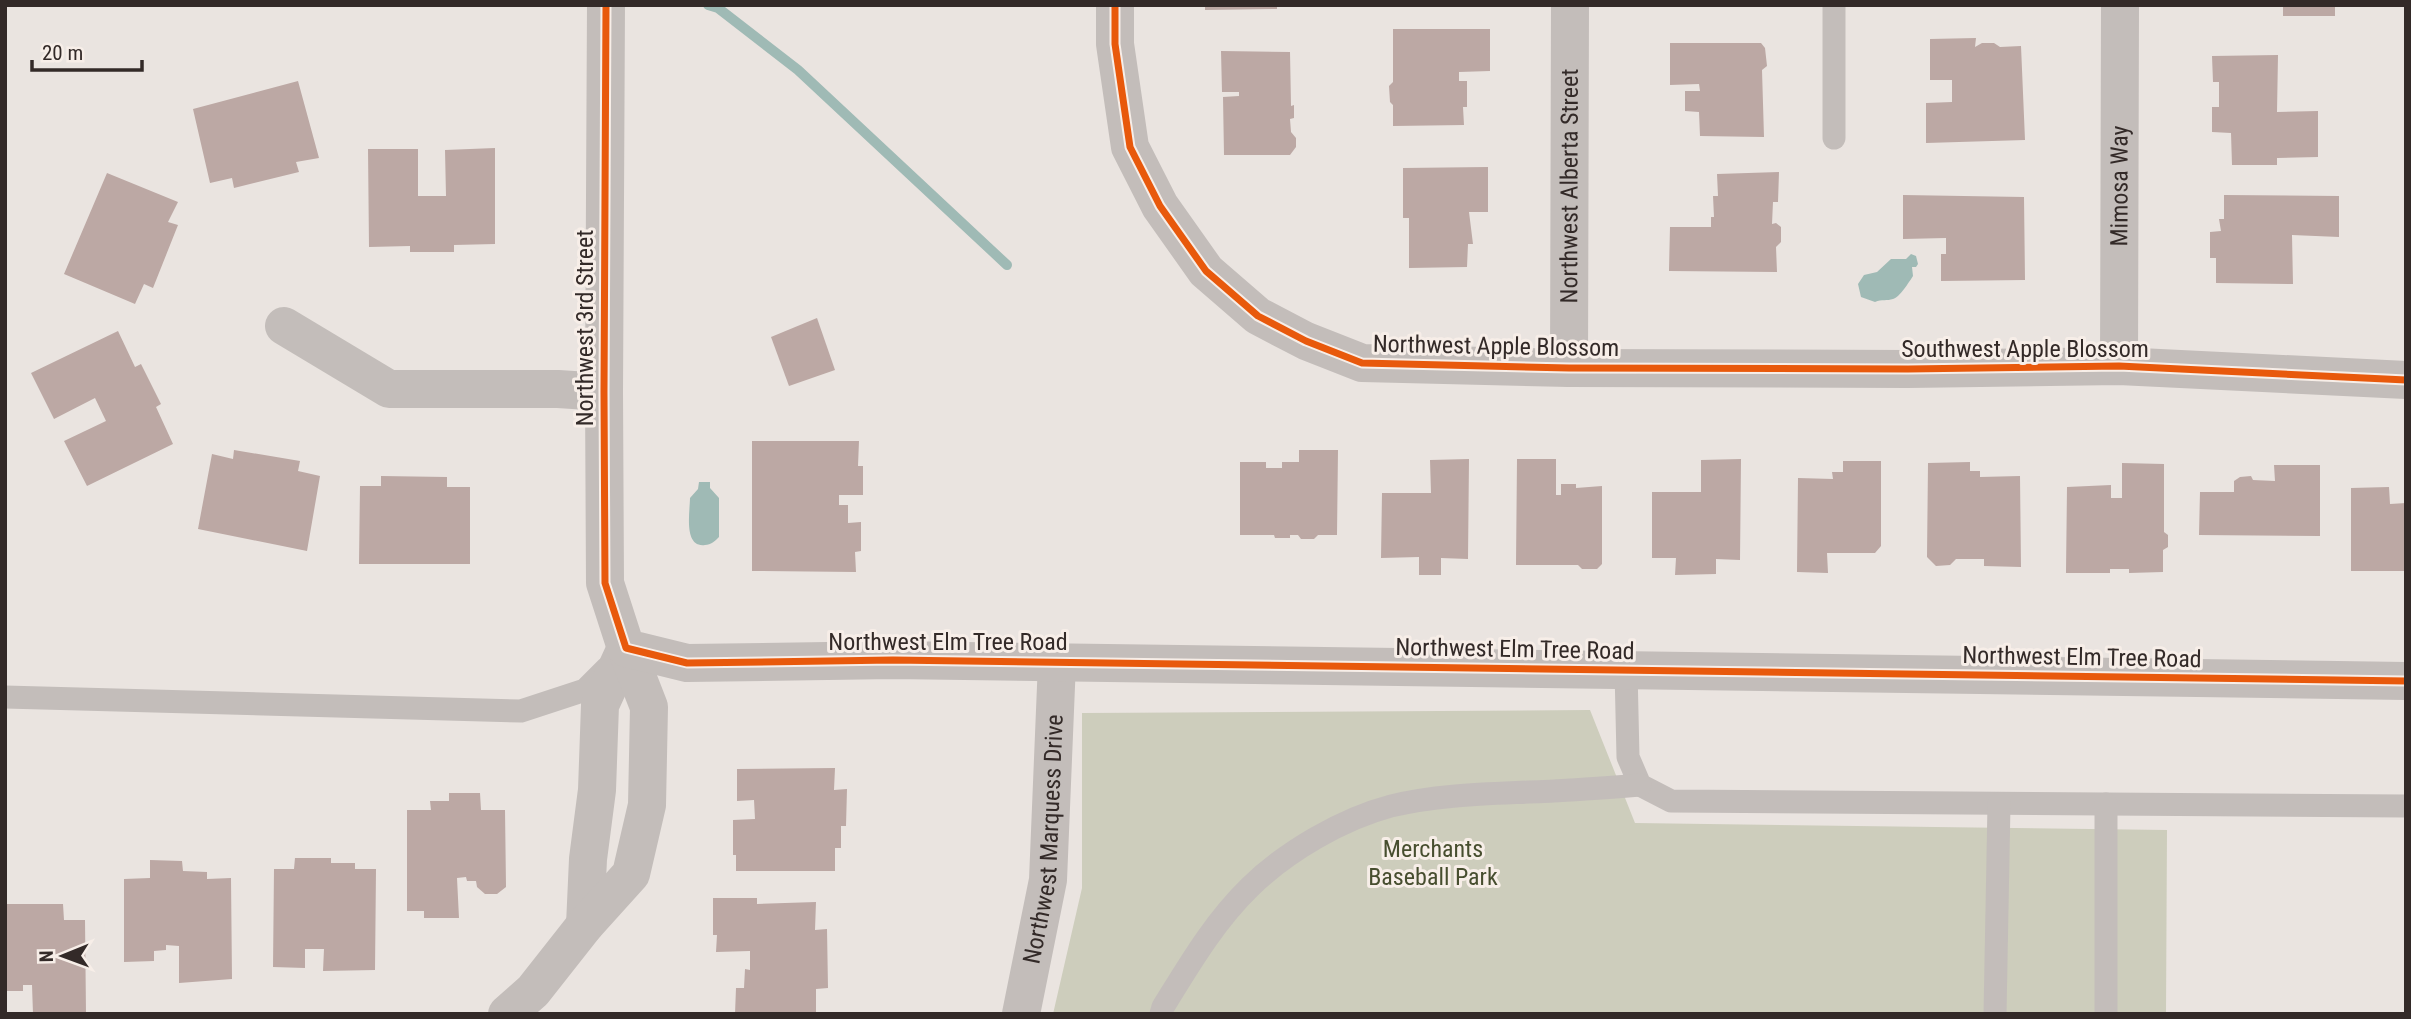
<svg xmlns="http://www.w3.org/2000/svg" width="2411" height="1019" font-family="'Roboto Condensed',sans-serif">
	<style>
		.green { fill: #cdcdbc }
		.water { fill: #9fbab5 }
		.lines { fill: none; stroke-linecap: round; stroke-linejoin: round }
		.stream { stroke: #9fbab5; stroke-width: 10 }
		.building { fill: #bca8a4 }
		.service { stroke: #c3bdba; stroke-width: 23 }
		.minor { stroke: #c3bdba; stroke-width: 38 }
		.tertiary { stroke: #c3bdba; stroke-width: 38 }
		.cycleway-casing { stroke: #f7eee8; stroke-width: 11 }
		.cycleway { stroke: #e8590c; stroke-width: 7 }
		.labels { text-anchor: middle; stroke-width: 6; stroke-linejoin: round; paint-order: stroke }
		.street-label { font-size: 24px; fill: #332a28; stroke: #f7eee8 }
		.park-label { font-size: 24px; fill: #474e2f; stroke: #f7eee8 }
	</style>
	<rect width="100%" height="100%" fill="#eae4e0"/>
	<path class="green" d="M1590,710L1635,823L2167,830L2166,1014H1053L1082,888V713Z"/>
	<g class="water">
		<path d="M1911,254L1916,256L1918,264L1916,267H1912L1913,276C1909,282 1900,297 1893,299C1887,301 1882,299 1875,302L1861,297L1858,284L1864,275L1877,272L1891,259H1906Z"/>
		<path d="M699,482H710V488L719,498V537C715,541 711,545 705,545C683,548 690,511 690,498L698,489Z"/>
	</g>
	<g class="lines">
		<path class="stream" d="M708,5L718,8L798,70L1007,265"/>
	</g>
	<g class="building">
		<path d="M1205,5H1277V9L1205,10Z"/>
		<rect x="2283" y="5" width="52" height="11"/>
		<path d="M1393,29H1490V71L1459,72V81H1467V107H1463L1464,125L1393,126V105L1390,102L1389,86L1393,82Z"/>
		<path d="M1976,38L1975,47L1982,43H1994L2000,47L2021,46L2025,140L1926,143V103L1952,102V80H1930V39Z"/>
		<path d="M1670,43H1761L1765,48L1767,66L1762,70L1764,137L1700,136L1699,112L1685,111V91H1700L1699,84L1670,85Z"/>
		<path d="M1221,51L1290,52L1291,106L1294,105V118L1290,119L1291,132L1296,138V147L1290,155H1224L1223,97L1239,96V92H1222Z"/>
		<path d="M2278,55L2277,112L2318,111V157L2277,158V165H2232L2231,133L2212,132V107H2219V82H2213L2212,56Z"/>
		<path d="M298,81L319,158L296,162L299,172L234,188L232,178L210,183L193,109Z"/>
		<path d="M495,148V244L454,245V252H410V246L369,247L368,149H418V196H446L445,150Z"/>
		<path d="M1488,167V212H1469L1473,244H1468L1467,267L1409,268V218H1403V168Z"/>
		<path d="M1779,172L1778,202H1773L1772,224L1776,223L1781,227V242L1776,247L1777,272L1669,271L1670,227H1711V217H1714L1713,196H1718L1717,174Z"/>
		<path d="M107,173L178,202L168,222L178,225L153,288L144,284L135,304L64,274Z"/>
		<path d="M1903,195L2024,197L2025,280L1941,281V254H1946V238L1903,239Z"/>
		<path d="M2224,195L2339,196V237L2292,235L2293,284L2216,283V258H2210V232L2221,231L2219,219H2224Z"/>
		<path d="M817,318L835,370L789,386L771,337Z"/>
		<path d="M118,331L135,367L141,364L161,404L156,407L173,444L87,486L64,441L106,421L95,398L54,419L31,373Z"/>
		<path d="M752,441H859L858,466H863V495H839V505H848V523L861,522V551L855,552L856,572L752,571Z"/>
		<path d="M234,450L300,461L298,471L320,476L307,551L198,529L212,454L233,459Z"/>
		<path d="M1299,450H1338L1337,535H1318L1314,539H1301L1298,535H1290V538H1275L1274,535H1240V462H1266V468H1282V462H1299Z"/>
		<path d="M1469,459L1468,559L1441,558V575H1419V557L1381,558L1382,493H1431L1430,460Z"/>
		<path d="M1517,459H1556V495H1561V484H1576V488L1602,486V564L1597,569H1582L1578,565H1516Z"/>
		<path d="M1741,459L1740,560L1716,559V574L1675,575L1676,558H1652V492H1701V460Z"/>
		<path d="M1843,461H1881V546L1875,553H1827L1828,573L1797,572L1798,478L1833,479L1832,472H1843Z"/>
		<path d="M1970,462V471H1980V477L2020,476L2021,567L1984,566V559H1956L1950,565L1936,566L1927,557L1928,463Z"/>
		<path d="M2122,463L2164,464V532L2168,535V547L2163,550V572L2129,573V569H2110V573H2066L2067,487L2111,485V498H2122Z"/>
		<path d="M2274,465H2320V536L2199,535L2200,492H2234V481L2240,477L2251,476L2253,480L2275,481Z"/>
		<path d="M381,476L447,477V487H470V564H359L360,486H381Z"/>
		<path d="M2389,487L2390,504L2406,503V571H2351V488Z"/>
		<path d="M835,768L834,790L847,789L846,826H841V848H835V871H736V855H733V820L755,819L754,800L737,801V769Z"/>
		<path d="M449,793H480L481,810H505L506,887L497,894H485L477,887L476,881H467L466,877L457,878L459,918H424V911H407V810H431L430,801H449Z"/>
		<path d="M295,858H331V863H355V869H376L375,970L323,971L324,949H305V968L273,967L274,869H294Z"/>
		<path d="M150,860L182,861L183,871L207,872V879L231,878L232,979L179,983V946L166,945V950L154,951V961L124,962V879L150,878Z"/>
		<path d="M713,898H757V904L816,902L815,930L827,929L828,988L816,989V1014H735L736,988H744L745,969L750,970V951L716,952L717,935H713Z"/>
		<path d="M5,904H63L64,920H85L86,1014H33L32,985H23V991H5Z"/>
	</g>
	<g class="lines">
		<g class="service">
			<path d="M1834,5V138"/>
			<path d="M1626,670L1628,757L1640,785L1671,801L2406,806"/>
			<path d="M5,697L521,711L585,690L607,668"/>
			<path d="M1161,1014L1163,1007C1189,965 1214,922 1250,887C1287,851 1342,819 1391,806C1436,795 1483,794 1529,792C1566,791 1603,788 1640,785"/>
			<path d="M1995,1014L1999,804"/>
			<path d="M2106,1014V804"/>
		</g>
		<g class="minor">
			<path d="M1115,5V44L1130,147L1160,206L1206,271L1258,316L1306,341L1362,363L1569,368L1908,369L2119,366L2406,380"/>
			<path d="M284,326L389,389H558L604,392"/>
			<path id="s1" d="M2119,366L2120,5"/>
			<path id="s2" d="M1569,368L1570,5"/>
			<path d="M585,925L588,859L597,790L600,705L626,648"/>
			<path d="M507,1014L533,991L585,925L631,874L647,805L649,707L626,648"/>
			<path id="s3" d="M1021,1014L1048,880L1057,662"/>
		</g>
		<path class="tertiary" d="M606,5L604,392L605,583L626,648L687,663L893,660L2406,681"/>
		<defs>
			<g id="cycleway">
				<path d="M606,5L604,392L605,583L626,648L687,663L893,660L2406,681"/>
				<path d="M1115,5V44L1130,147L1160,206L1206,271L1258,316L1306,341L1362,363L1569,368L1908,369L2119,366L2406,380"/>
			</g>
		</defs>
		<use href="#cycleway" class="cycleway-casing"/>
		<use href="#cycleway" class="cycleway"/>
	</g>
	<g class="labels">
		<g class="street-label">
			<text dy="8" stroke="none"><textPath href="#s1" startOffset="180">Mimosa Way</textPath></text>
			<text dy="8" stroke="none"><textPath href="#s2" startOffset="182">Northwest Alberta Street</textPath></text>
			<text transform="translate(585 328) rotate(-90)" y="8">Northwest 3rd Street</text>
			<text transform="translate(1496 346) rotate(1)" y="8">Northwest Apple Blossom</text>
			<text x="2025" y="357">Southwest Apple Blossom</text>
			<text x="948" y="650">Northwest Elm Tree Road</text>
			<text transform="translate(1515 649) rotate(1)" y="8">Northwest Elm Tree Road</text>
			<text transform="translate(2082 657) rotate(1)" y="8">Northwest Elm Tree Road</text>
			<text dy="8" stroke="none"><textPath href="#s3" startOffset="177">Northwest Marquess Drive</textPath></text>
		</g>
		<g class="park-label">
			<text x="1433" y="857">Merchants<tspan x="1433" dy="28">Baseball Park</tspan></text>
		</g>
	</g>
	<rect width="2411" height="1019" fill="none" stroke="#332a28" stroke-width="14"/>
	<g transform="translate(63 956) rotate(269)" stroke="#f7eee8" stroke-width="5" paint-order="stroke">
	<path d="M0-5L12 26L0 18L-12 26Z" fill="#332a28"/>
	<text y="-10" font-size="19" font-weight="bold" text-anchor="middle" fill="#332a28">N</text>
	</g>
	<path d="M32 60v10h110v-10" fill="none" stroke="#332a28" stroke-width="3.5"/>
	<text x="42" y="60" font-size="21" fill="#332a28" stroke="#f7eee8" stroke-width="5" paint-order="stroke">20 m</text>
</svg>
